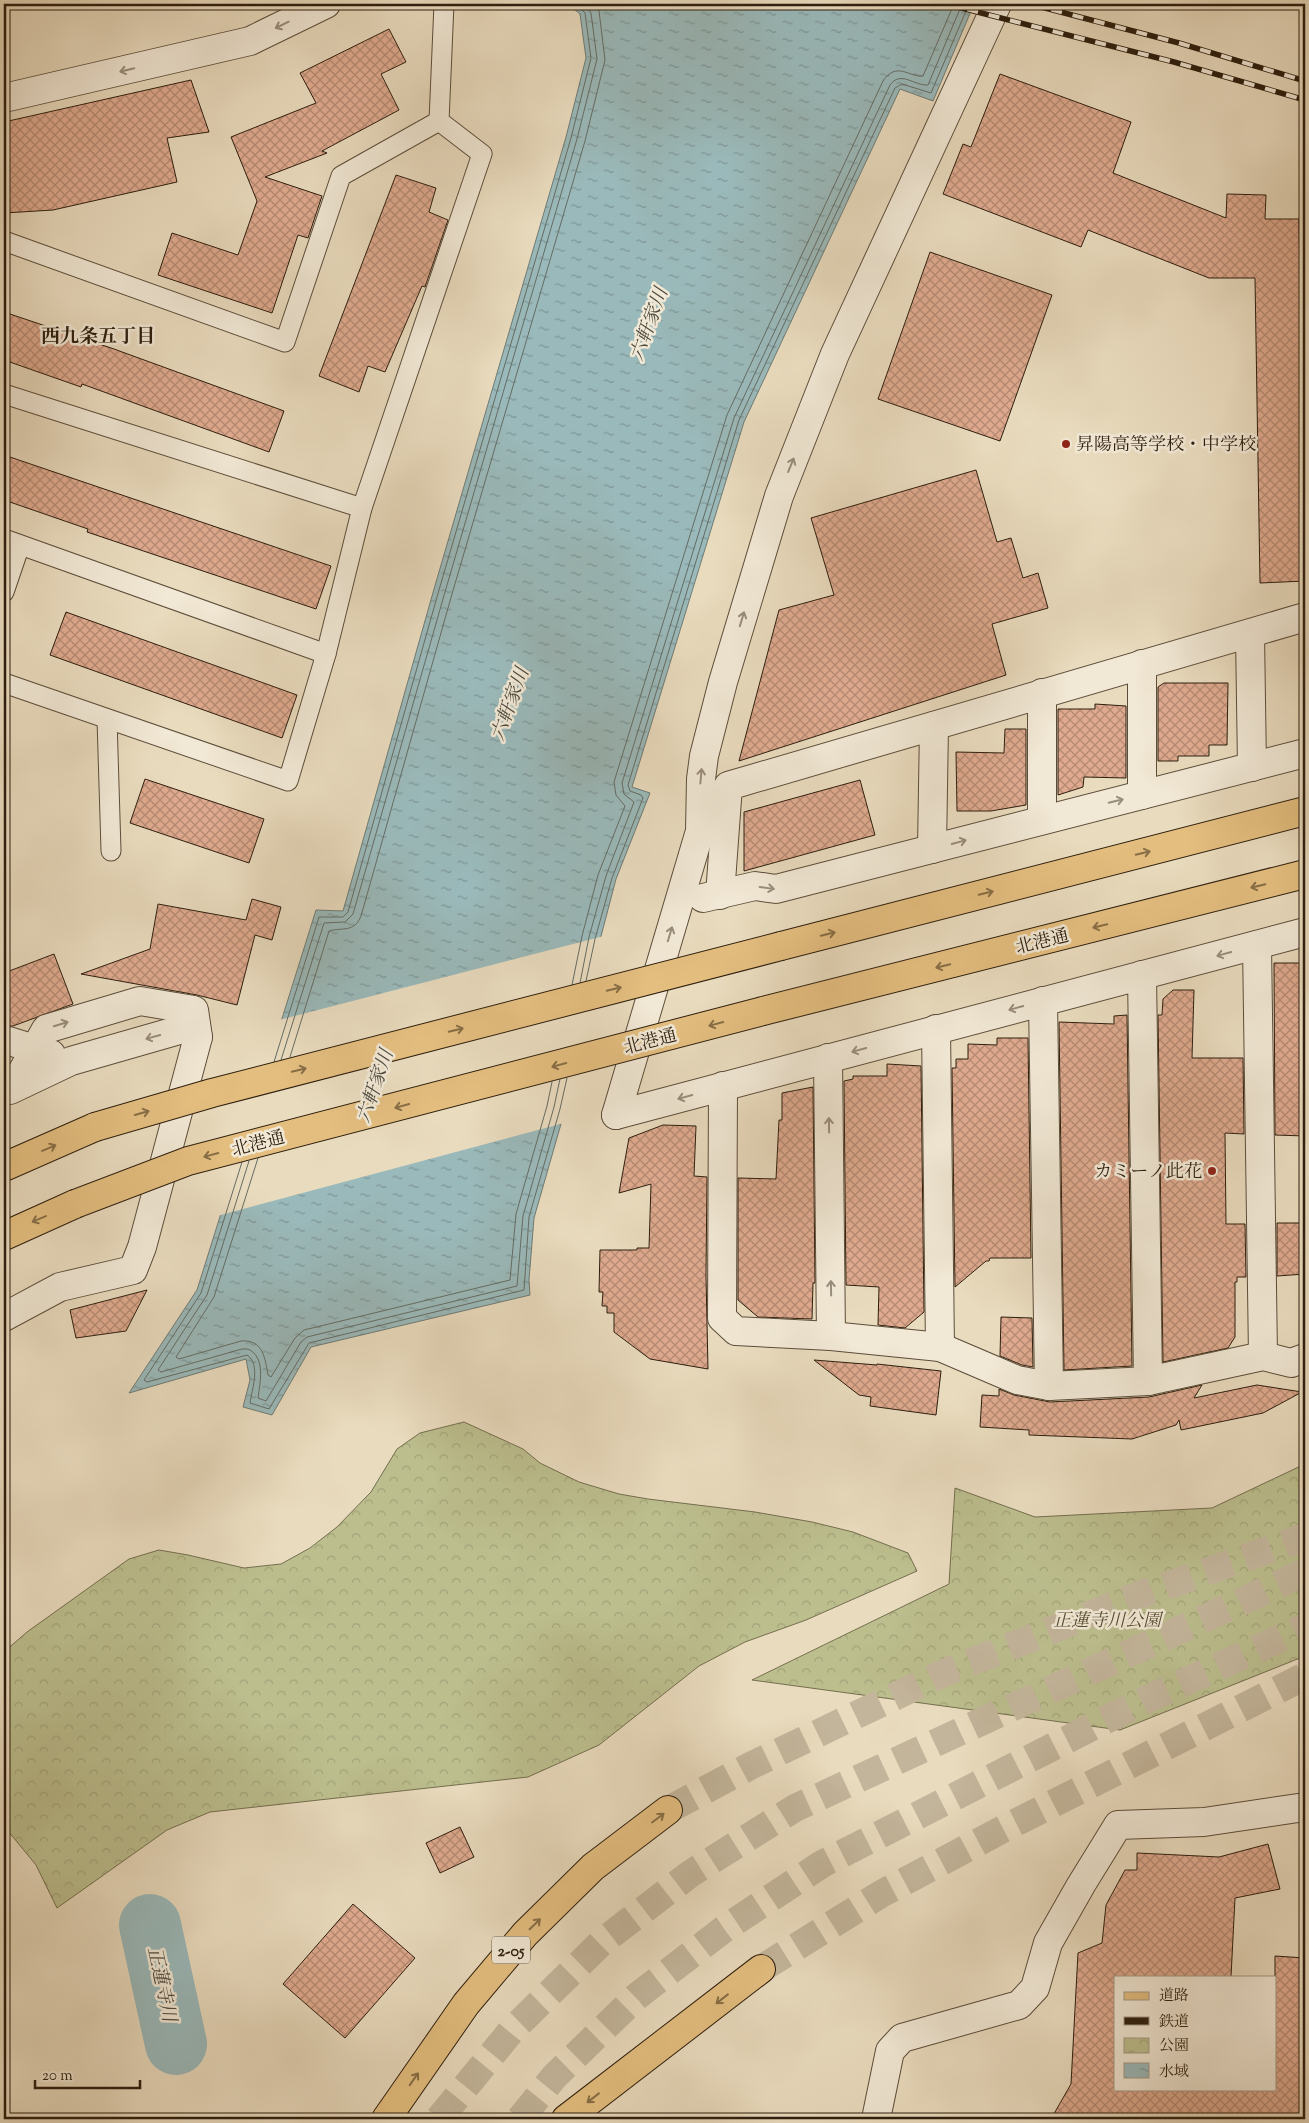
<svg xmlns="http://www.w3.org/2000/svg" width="1309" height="2123" font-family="'Sorts Mill Goudy','Noto Serif JP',serif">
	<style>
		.park { fill: url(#park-crowns); stroke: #746e4e }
		.water { fill: url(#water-ripples); stroke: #6e7b75 }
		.pier { fill: #e9dbbe }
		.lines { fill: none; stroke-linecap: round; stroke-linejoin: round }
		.shore { stroke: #646c64; stroke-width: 1 }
		.river { stroke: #9ab9ba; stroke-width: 62 }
		.building { fill: url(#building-cross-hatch); stroke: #2d1e0e }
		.motorway-tunnel { stroke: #c3b59b; stroke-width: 28; stroke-dasharray: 28 14; stroke-linecap: butt }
		.service-casing { stroke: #5c4d3a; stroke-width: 21 }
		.minor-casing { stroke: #5c4d3a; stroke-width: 30 }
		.primary-casing { stroke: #2d1e0e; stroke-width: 30 }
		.motorway-casing { stroke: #2d1e0e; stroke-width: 30 }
		.service { stroke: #f1e8d5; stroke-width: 19 }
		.minor { stroke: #f1e8d5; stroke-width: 28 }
		.primary { stroke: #e4be7f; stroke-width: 28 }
		.motorway { stroke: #e4be7f; stroke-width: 28 }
		.rail-casing { stroke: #2d1e0e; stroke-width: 5.5 }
		.rail { stroke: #f1e8d5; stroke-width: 4; stroke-dasharray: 11; stroke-linecap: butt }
		.primary-bridge-casing { stroke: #2d1e0e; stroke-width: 30; stroke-linecap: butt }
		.primary-bridge { stroke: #e4be7f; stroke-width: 28 }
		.oneway { stroke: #998d7b }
		.oneway2 { stroke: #886e46 }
		.poi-dot { fill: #8f2418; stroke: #f1e8d5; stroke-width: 2 }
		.labels { text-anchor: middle; stroke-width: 5; stroke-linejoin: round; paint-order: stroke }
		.shield { fill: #f1e8d5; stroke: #685b4a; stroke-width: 1 }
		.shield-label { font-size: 16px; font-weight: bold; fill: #2d1e0e }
		.poi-label { font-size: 18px; fill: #2d1e0e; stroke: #f1e8d5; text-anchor: start }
		.street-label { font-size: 18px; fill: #2d1e0e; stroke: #f1e8d5 }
		.park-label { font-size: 18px; font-style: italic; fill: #584e34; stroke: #f1e8d5 }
		.water-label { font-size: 19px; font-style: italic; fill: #4e4c42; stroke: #f1e8d5 }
		.neighbourhood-label { font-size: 19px; font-weight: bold; fill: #2d1e0e; stroke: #f1e8d5 }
	</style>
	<defs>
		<pattern id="park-crowns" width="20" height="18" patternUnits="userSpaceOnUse" patternTransform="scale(1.25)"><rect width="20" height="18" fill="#bcbe8e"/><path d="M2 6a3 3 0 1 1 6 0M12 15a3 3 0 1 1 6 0" fill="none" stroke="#a2a379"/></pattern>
		<pattern id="water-ripples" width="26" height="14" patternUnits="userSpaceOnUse" patternTransform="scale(1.25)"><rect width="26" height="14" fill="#9ab9ba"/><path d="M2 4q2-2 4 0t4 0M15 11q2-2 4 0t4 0" fill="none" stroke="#7e9696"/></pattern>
		<pattern id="building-cross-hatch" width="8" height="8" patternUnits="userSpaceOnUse" patternTransform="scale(1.25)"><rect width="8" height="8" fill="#dfaa8f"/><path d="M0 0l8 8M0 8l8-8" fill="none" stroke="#b58a73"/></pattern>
	</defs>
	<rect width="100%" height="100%" fill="#e9dbbe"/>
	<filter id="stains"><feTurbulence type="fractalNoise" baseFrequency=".004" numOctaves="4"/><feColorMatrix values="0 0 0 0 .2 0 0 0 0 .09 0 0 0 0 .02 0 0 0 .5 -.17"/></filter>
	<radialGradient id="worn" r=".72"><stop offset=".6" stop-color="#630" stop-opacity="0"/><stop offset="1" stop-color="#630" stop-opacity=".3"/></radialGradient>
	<g class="park">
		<path d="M464,1422L523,1449L540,1463L579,1482L619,1494L648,1499L755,1512L812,1522L853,1532L908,1553L917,1571L806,1620L745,1642L699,1666L599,1745L528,1777L210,1812L167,1830L57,1908L36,1865L4,1826V1652L27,1632L129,1559L159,1550L188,1555L244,1568L281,1564L310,1548L337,1527L371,1492L397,1449L420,1433Z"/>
		<path d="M1305,1464V1656L1120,1730L752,1680L949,1584L955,1488L1035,1517L1212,1508Z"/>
	</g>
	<path class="water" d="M568,4H974L933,101L900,89L744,422L632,787L650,793L616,879L600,940L565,1110L534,1218L529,1280L530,1295L311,1347L272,1415L243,1407L250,1380L246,1359L129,1393L197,1290L316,910L343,911L434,589L566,137L586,58L580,14Z"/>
	<path class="pier" d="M604,936L564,1123L217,1216L279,1020Z"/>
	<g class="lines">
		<g class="shore">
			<path d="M586,981L595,939L612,878L643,798L641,795L630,791L628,785L739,420L895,88L902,84L931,93L969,4"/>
			<path d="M580,983L589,937L606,876L634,802L624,794L622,783L734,418L890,85C901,70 914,86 928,85L962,4"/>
			<path d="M572,985L582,936L598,875L625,806L616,795L614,782L727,415L883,81C897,61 908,77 923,76L954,4"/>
			<path d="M290,1057L329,931C343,927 354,933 361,916L452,594L585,141L605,60L599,11L596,4"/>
			<path d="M281,1060L324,923L345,922L353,914L445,592L577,139L597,59L591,13L585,4"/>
			<path d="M274,1062L319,917H343L348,912L439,590L571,138L591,58L585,13L576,4"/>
			<path d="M258,1158L214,1297L176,1357L179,1359L241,1341C263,1339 265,1358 268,1375L271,1377L295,1338L304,1330L510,1280L516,1214L547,1106L552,1082"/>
			<path d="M249,1161L207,1295L158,1370L161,1372L242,1349H248C266,1357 260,1383 258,1398L266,1401L301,1342L307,1337L517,1286L523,1216L554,1107L560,1079"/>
			<path d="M242,1162L201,1293L144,1380L147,1382L247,1355C261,1364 252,1389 250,1403L269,1409L309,1343L524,1290L529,1217L560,1109L567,1078"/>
		</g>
		<path class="river" d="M150,1925L176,2044"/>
	</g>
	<g class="building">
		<path d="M389,29L406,62L381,74L399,110L322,151L327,153L265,177L322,196L308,238L298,235L272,313L158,275L172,233L238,255L257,201L231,137L316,103L300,73Z"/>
		<path d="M1000,74L1131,122L1113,173L1226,218L1227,194L1266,195L1265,219H1299L1305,581L1260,583L1255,278H1209L1088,230L1081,247L943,194L963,144L971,147Z"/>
		<path d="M191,80L209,132L167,138L177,182L53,210L4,213V122Z"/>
		<path d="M396,175L436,188L429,212L448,220L425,287L422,286L385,372L368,366L359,392L319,376Z"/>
		<path d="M930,252L1052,295L1000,441L878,399Z"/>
		<path d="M4,312L114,349L284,411L269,452L82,384L81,387L4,360Z"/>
		<path d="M4,455L331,566L316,609L87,532L88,529L4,500Z"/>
		<path d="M976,470L997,542L1011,538L1023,578L1038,573L1048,608L992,624L1006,675L739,761L779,610L834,595L811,518Z"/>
		<path d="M66,612L297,695L282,738L50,655Z"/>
		<path d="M1164,683H1228L1227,745H1209V756H1178V761H1158V687Z"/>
		<path d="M1095,704L1126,706V778L1084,777L1083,787L1058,795V709H1095Z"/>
		<path d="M1005,729H1026V805L991,811H957L956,752L1004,753Z"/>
		<path d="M145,779L264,819L249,863L130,823Z"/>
		<path d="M860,780L875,835L744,871V812Z"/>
		<path d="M252,899L281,907L272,940L255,935L237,1005L197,995L81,974L150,949L158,904L246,920Z"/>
		<path d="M54,954L73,1004L13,1026H4V973Z"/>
		<path d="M1274,963H1305V1136L1275,1135Z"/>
		<path d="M1173,990H1194L1192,1058H1243L1244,1134L1225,1133L1226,1224H1245L1246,1277H1237V1282H1235V1337L1228,1348L1163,1362L1158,1015H1162L1163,999Z"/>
		<path d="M1127,1015L1132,1366L1064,1370L1059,1022L1114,1024V1016Z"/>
		<path d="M997,1038H1028L1031,1258H990L989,1261H986L955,1287L952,1068H956V1059H968V1044L997,1045Z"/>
		<path d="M887,1064L921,1066L924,1312L905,1328L878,1325L879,1287L846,1285L844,1081L853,1079V1076H887Z"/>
		<path d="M813,1087L815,1283H813L812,1319L758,1317L738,1300V1178L776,1179L779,1120H782V1093Z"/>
		<path d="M663,1125L696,1126L694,1176L707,1177L706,1276L708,1369L650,1359L614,1332V1313H607V1306H602L603,1292H599L600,1250H637V1248H649L651,1184L619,1193L629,1138Z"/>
		<path d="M1277,1223H1305V1274L1277,1276Z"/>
		<path d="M147,1290L126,1331L76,1338L70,1310Z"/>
		<path d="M1001,1317L1032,1318L1033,1367L1022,1365L1000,1356Z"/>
		<path d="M814,1360L877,1365V1364L941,1371L936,1415L870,1406L871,1397L859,1395Z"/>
		<path d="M1202,1385L1194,1398L1257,1385L1302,1392L1263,1413L1181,1430L1179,1420L1176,1425L1132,1439L1029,1435V1430L980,1427L982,1395L999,1396V1389L1014,1395L1050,1402L1149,1397Z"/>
		<path d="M460,1827L474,1857L440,1873L426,1843Z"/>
		<path d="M1268,1844L1280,1889L1235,1898L1231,1977H1115V2089H1275V1956L1305,1958V2119H1051L1071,2084L1078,1953L1102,1943L1106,1905L1125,1870H1137V1853L1219,1857Z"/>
		<path d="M353,1904L415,1958L345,2038L283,1984Z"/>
	</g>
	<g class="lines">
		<g class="motorway-tunnel">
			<path d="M668,1810L752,1765L946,1672L1137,1596L1305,1537"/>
			<path d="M761,1969L881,1894L1003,1829L1305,1676"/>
			<path d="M439,2119L512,2030L602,1942L690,1874L795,1808L1305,1572"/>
			<path d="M520,2119L554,2077L636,1997L724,1929L822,1864L1141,1702L1305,1627"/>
		</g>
		<defs>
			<g id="service">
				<path d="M4,241L285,342L341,176L439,121"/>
				<path d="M4,394L362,508"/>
				<path d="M4,539L326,654"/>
				<path d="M4,592L20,545"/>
				<path d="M4,683L288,781L326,654L362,508L482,154L439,121L444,4"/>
				<path d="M107,719L111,851"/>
			</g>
			<g id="minor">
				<path d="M4,98L250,41L326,4"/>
				<path d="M1250,634L1252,767"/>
				<path d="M1142,664V795"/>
				<path d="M1042,693V820"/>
				<path d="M932,849L934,726"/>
				<path d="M720,895L728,786L1305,617"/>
				<path d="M703,898L755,886L776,889L1305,753"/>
				<path d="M1257,945L1263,1356"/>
				<path d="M1142,975L1148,1381"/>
				<path d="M1043,1001L1049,1386"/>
				<path d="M936,1029L940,1347"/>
				<path d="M4,1043L9,1041L51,1054"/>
				<path d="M828,1058L831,1336"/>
				<path d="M723,1086L722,1318L736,1331L831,1336L940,1347L1017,1380L1049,1386L1148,1381L1263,1356L1291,1363L1305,1358"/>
				<path d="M10,1090L71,1061L186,1028L198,1037"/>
				<path d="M616,1115L700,831L701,779L704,756L723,682L779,496L835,354L997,4"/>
				<path d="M616,1115L1305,932"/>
				<path d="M4,1317L60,1287L133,1270L142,1247L198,1037L194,1010L140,1001L46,1029L13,1088"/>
				<path d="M876,2119L890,2051L902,2038L1019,2005L1035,1988L1048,1943L1081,1885L1118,1825L1204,1822L1305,1807"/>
			</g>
			<g id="primary">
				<path d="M781,946L1305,811"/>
				<path d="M763,1011L1305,874"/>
				<path d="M4,1167L95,1127"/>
				<path d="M4,1236L75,1204"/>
			</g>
			<g id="motorway">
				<path d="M386,2119L466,2004L525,1934L593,1867L668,1810"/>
				<path d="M566,2119L761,1969"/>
			</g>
		</defs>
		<use href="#service" class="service-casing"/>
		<use href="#minor" class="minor-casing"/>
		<use href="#primary" class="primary-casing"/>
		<use href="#motorway" class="motorway-casing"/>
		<use href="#service" class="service"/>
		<use href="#minor" class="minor"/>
		<use href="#primary" class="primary"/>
		<use href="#motorway" class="motorway"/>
		<defs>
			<g id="rail">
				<path d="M946,4L1174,62L1305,100"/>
				<path d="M1030,4L1179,43L1305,81"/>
			</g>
		</defs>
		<use href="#rail" class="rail-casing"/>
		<use href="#rail" class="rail"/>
		<defs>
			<g id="primary-bridge">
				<path d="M95,1127L212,1093L781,946"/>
				<path d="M75,1204L188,1161L763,1011"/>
			</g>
		</defs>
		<use href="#primary-bridge" class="primary-bridge-casing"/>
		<use href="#primary-bridge" class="primary-bridge"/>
	</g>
	<defs><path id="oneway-shaft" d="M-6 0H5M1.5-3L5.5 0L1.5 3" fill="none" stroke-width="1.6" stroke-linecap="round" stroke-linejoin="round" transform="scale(1.25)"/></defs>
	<g class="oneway">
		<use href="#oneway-shaft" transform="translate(282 25) rotate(154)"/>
		<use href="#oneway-shaft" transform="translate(127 70) rotate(167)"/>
		<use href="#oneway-shaft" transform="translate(791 465) rotate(-68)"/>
		<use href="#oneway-shaft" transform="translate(742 619) rotate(-73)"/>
		<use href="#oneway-shaft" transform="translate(701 776) rotate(-85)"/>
		<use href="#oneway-shaft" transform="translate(1116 801) rotate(-14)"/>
		<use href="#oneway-shaft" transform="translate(959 842) rotate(-15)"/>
		<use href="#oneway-shaft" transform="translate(767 888) rotate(8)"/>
		<use href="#oneway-shaft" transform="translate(670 934) rotate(-73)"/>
		<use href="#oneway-shaft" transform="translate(1224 954) rotate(165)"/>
		<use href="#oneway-shaft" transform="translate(1016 1008) rotate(165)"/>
		<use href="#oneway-shaft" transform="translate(61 1024) rotate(-17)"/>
		<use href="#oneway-shaft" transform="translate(153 1037) rotate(165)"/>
		<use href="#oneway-shaft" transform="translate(859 1050) rotate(165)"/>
		<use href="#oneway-shaft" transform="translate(685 1097) rotate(165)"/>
		<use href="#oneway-shaft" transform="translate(829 1125) rotate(-91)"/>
		<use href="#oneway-shaft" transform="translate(831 1288) rotate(-91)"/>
	</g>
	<g class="oneway2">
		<use href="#oneway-shaft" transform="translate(1143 853) rotate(-14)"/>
		<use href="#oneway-shaft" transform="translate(1258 886) rotate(166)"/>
		<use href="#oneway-shaft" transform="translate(986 893) rotate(-14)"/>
		<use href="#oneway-shaft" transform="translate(1100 926) rotate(166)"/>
		<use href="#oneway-shaft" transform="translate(828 934) rotate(-14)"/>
		<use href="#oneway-shaft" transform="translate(943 966) rotate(166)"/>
		<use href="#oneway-shaft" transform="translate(614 989) rotate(-14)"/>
		<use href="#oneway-shaft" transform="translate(716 1024) rotate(165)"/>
		<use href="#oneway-shaft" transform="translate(456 1030) rotate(-14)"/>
		<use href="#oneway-shaft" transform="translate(559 1065) rotate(165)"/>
		<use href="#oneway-shaft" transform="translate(299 1070) rotate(-14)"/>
		<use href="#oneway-shaft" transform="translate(402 1106) rotate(165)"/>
		<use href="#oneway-shaft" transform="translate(142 1113) rotate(-16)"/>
		<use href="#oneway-shaft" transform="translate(49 1148) rotate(-23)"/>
		<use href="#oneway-shaft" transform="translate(211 1155) rotate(165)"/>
		<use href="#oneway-shaft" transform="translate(39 1219) rotate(157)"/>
		<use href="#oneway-shaft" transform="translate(658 1818) rotate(-37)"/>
		<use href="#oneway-shaft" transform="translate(535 1924) rotate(-44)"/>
		<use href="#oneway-shaft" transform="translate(722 1999) rotate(142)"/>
		<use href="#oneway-shaft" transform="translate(414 2079) rotate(-55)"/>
		<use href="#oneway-shaft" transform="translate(593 2098) rotate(142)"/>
	</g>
	<g class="poi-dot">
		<circle cx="1066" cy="444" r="5"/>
		<circle cx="1212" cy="1171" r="5"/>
	</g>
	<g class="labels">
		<rect class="shield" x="492" y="1936.5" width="38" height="27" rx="4"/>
		<g class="shield-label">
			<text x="511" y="1956">2-05</text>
		</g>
		<g class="poi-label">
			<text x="1076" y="450">昇陽高等学校・中学校</text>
			<text x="1202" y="1177" text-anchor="end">カミーノ此花</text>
		</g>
		<g class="street-label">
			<text transform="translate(1042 941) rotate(-14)" y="6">北港通</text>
			<text transform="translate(650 1041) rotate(-15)" y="6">北港通</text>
			<text transform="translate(258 1143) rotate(-15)" y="6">北港通</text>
		</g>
		<g class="park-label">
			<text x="1107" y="1626">正蓮寺川公園</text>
		</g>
		<g class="water-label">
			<text transform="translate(648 324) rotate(-70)" y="7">六軒家川</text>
			<text transform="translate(509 704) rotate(-70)" y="7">六軒家川</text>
			<text transform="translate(374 1086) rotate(-71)" y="7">六軒家川</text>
			<text transform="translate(163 1984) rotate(78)" y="7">正蓮寺川</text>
		</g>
		<g class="neighbourhood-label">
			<text x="98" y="342">西九条五丁目</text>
		</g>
	</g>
	<rect width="1309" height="2123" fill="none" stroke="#e9dbbe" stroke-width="20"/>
	<rect x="5" y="5" width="1299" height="2113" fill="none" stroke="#2d1e0e" stroke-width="2.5"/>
	<rect x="10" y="10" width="1289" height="2103" fill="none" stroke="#2d1e0e"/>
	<rect x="1114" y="1976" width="162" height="115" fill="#f1e8d5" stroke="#a39785"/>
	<rect x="1124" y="1992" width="25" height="8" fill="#e4be7f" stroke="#a39785"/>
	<text x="1159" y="2000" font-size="15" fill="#2d1e0e">道路</text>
	<rect x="1124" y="2017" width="25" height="8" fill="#2d1e0e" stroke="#a39785"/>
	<text x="1159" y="2026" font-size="15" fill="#2d1e0e">鉄道</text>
	<rect x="1124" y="2038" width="25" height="15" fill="url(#park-crowns)" stroke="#a39785"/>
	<text x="1159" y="2050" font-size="15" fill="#2d1e0e">公園</text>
	<rect x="1124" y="2063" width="25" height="15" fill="url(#water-ripples)" stroke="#a39785"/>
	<text x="1159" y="2076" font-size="15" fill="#2d1e0e">水域</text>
	<path d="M35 2080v8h105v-8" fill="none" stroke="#2d1e0e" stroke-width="2.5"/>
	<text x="42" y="2080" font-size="15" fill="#2d1e0e" stroke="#f1e8d5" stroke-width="4" paint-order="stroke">20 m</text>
	<rect width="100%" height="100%" filter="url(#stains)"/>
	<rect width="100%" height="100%" fill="url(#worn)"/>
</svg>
